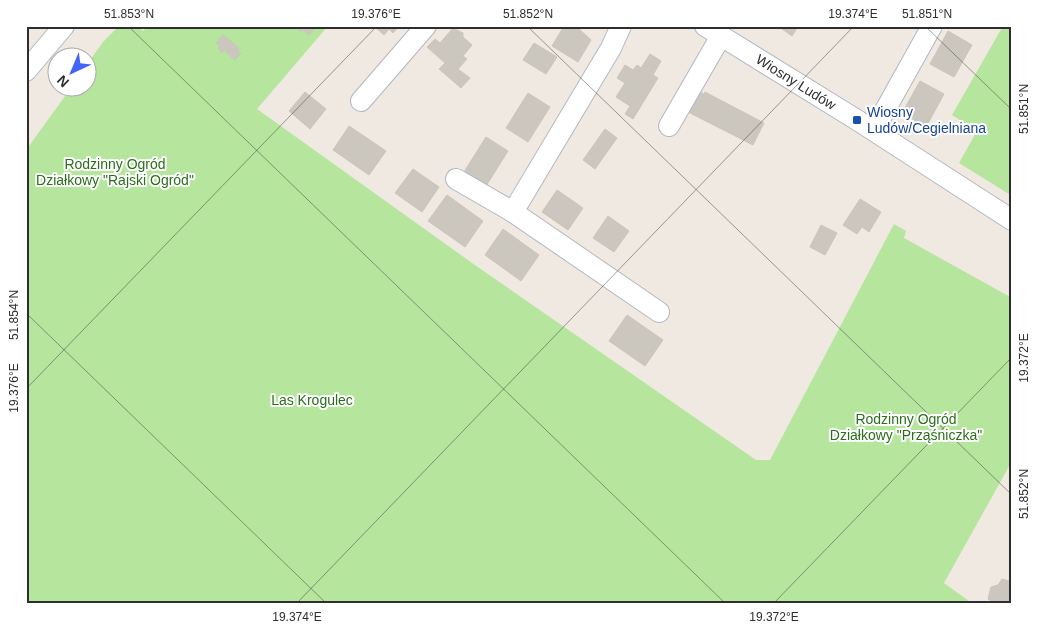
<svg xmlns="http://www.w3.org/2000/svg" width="1038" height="630" font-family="Arial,sans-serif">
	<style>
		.green { fill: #b6e59e }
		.building { fill: #cbc7bf; stroke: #cbc5ba }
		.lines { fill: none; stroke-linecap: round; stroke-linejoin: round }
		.minor-casing { stroke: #b4b7c1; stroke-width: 22 }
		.minor { stroke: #fff; stroke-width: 20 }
		.ticks { fill: none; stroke: #2e2e2e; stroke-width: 1; stroke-opacity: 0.45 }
		.transit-dot { fill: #1a4fb4; stroke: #fff; stroke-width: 2 }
		.labels { text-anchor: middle; stroke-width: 4; stroke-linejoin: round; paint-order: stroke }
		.street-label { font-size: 14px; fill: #2e2e2e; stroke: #fff }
		.transit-label { font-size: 14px; fill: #164399; stroke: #fff; text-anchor: start }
		.park-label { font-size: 14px; fill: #2c6e1b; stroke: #fff }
		.neatline { fill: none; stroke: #2e2e2e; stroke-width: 2 }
		.ticks-label { font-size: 12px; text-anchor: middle; fill: #2e2e2e }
	</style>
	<rect width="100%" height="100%" fill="#efe9e1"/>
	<g class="green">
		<path d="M119,26H136L143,31L148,26H328L257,109L472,263L756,460H770L894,224L906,231L904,238L1012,298V461L944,583L973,604H26V150L71,88H88V63L103,42Z"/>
		<path d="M1003,26H1012V196L959,163L977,131L952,115Z"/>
	</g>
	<g class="building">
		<path d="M299,26H316L309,35L303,30L301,32L297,28Z"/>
		<path d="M374,26H399L393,33L389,29L384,35Z"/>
		<path d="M564,26L578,28L591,40L578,62L552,46Z"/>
		<path d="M778,26H801L797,28L792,36Z"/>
		<path d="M453,28L463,33V37L472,45L463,56L467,59L458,69L470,78L461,88L439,69L445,63L427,47L435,39L440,43Z"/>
		<path d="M948,31L972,45L954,77L930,64Z"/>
		<path d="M223,35L239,48L238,50L241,53L235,60L224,50L222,53L218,49L220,46L216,43Z"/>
		<path d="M534,43L557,57L546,74L523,60Z"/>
		<path d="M650,54L661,61L653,75L658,78L633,119L625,114L630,106L616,97L625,83L617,78L625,65L633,70L637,65L641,68Z"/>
		<path d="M920,81L944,94L926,127L902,113Z"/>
		<path d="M698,91L704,94L705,92L764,123L753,145L688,112Z"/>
		<path d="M305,92L326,109L310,129L289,111Z"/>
		<path d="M528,93L550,107L528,142L506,128Z"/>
		<path d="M349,126L386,151L369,175L333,150Z"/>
		<path d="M605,129L617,138L595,169L583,160Z"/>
		<path d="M486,137L508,151L486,186L464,172Z"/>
		<path d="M413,169L439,187L422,212L395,193Z"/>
		<path d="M557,190L583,208L568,230L542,212Z"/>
		<path d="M447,195L483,221L465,247L428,221Z"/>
		<path d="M860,199L881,212L869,232L862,227L857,234L843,225Z"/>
		<path d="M608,216L629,231L614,252L593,238Z"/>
		<path d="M821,225L837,233L825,255L810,247Z"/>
		<path d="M503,229L539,255L521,281L485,255Z"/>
		<path d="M627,315L663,340L645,366L609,341Z"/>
		<path d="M1002,579L1012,582V604H997L988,599L991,587L998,585Z"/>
	</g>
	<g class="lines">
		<defs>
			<g id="minor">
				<path d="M621,26L611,48L513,212L659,312"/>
				<path d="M705,26L857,120L1012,220"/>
				<path d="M26,71L64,26"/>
				<path d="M361,101L426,26"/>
				<path d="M669,126L721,36"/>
				<path d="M874,130L932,26"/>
				<path d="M456,179L513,212"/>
			</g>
		</defs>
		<use href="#minor" class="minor-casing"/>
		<use href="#minor" class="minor"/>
	</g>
	<path class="ticks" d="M128,26L726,604M527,26L1012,495M925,26L1012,110M26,313L327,604M26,389L377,26M296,604L854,26M773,604L1012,357"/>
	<rect class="transit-dot" x="852" y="115" width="10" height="10" rx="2.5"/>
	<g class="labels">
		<g class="street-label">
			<text transform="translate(796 82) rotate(32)" y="5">Wiosny Ludów</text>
		</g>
		<g class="transit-label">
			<text x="867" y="117">Wiosny<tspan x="867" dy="16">Ludów/Cegielniana</tspan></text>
		</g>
		<g class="park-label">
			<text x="115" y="169">Rodzinny Ogród<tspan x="115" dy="16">Działkowy "Rajski Ogród"</tspan></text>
			<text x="312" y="405">Las Krogulec</text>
			<text x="906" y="424">Rodzinny Ogród<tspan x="906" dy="16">Działkowy "Prząśniczka"</tspan></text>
		</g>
	</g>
	<rect width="1038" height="630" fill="none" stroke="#ffffff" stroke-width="55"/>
	<g transform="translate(72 72) rotate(224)"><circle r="24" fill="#ffffff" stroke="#ababab"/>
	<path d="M0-4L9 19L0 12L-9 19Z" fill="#4264fb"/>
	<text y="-8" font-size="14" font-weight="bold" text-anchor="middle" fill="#2e2e2e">N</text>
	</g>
	<rect x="28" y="28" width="982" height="574" class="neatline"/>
	<g class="ticks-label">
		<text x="129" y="18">51.853°N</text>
		<text x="376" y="18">19.376°E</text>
		<text x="528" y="18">51.852°N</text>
		<text x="853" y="18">19.374°E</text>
		<text x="927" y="18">51.851°N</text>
		<text transform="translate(1024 109) rotate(-90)" y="4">51.851°N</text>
		<text transform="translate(14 315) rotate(-90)" y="4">51.854°N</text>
		<text transform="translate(1024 358) rotate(-90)" y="4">19.372°E</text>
		<text transform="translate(14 388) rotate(-90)" y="4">19.376°E</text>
		<text transform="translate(1024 494) rotate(-90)" y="4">51.852°N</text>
		<text x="297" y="621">19.374°E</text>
		<text x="774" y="621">19.372°E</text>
	</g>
</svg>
